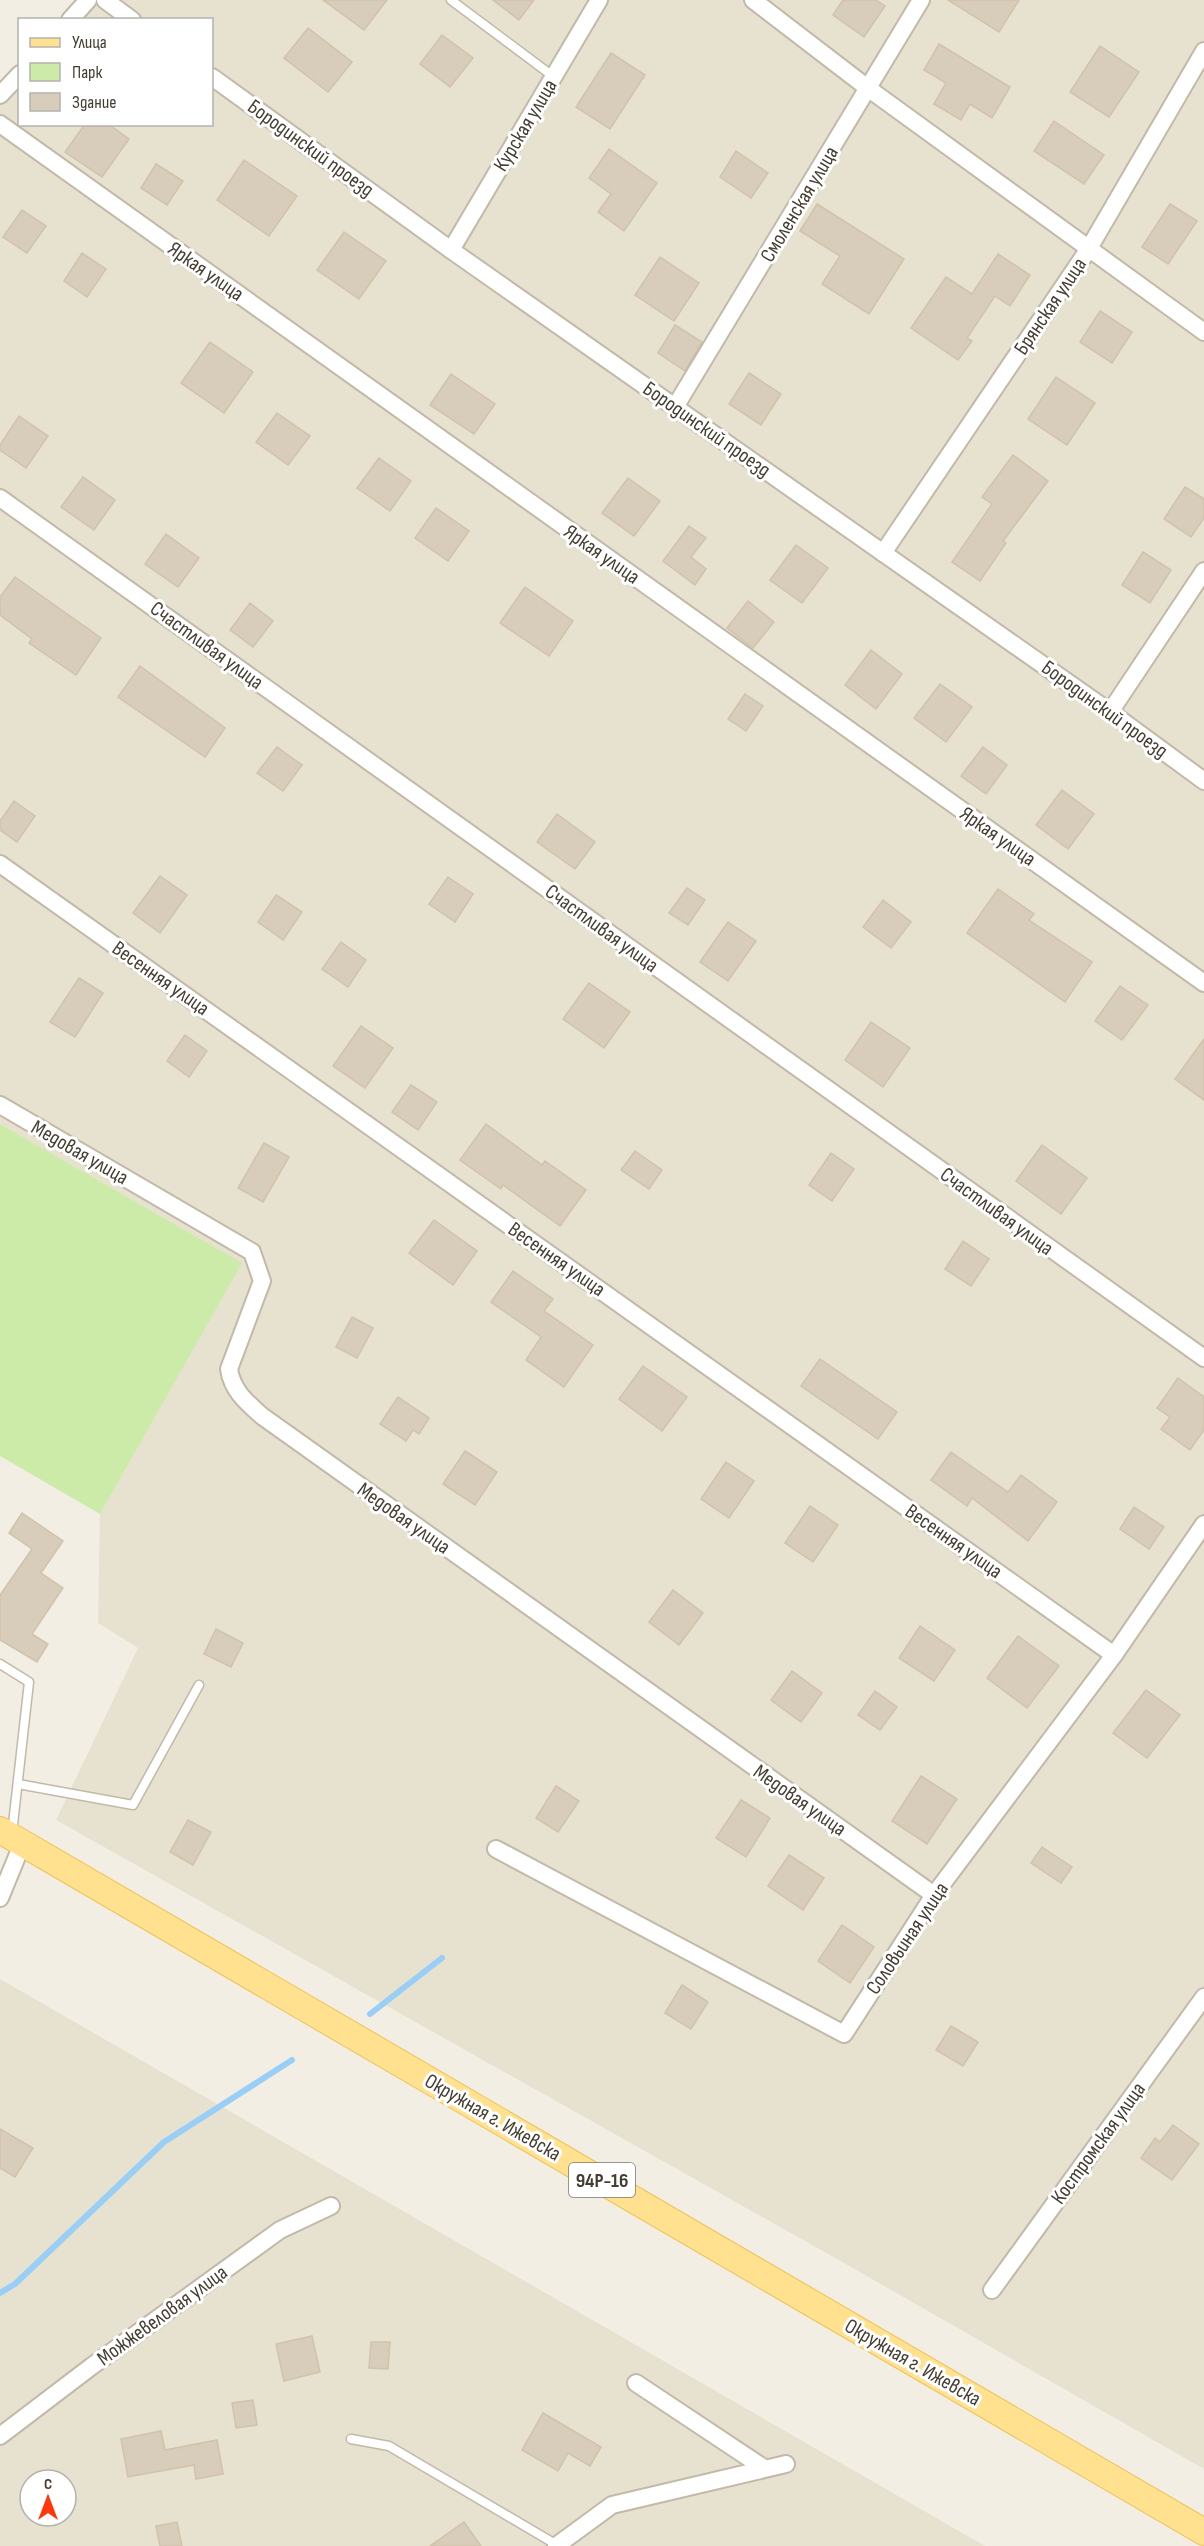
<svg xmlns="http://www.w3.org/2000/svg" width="1204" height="2546" font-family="'Sofia Sans Condensed',sans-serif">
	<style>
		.residential { fill: #e7e1d0; fill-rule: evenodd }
		.green { fill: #cceba8 }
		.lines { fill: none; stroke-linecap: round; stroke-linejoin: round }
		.stream { stroke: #99cef6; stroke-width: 6 }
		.building { fill: #d8cdba; stroke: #d1c2aa; stroke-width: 1.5 }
		.service-casing { stroke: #c2b9a8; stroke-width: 11 }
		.minor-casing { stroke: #c2b9a8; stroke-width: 20 }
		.primary-casing { stroke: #edc257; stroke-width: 28 }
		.service { stroke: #fff; stroke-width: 8 }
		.minor { stroke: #fff; stroke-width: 16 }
		.primary { stroke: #ffe190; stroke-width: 26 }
		.labels { text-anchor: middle; stroke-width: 6; stroke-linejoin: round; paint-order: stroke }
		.shield { fill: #fff; stroke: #7d7870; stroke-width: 1.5 }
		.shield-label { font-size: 20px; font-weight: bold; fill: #453e33 }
		.street-label { font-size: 21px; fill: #453e33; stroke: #fff }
	</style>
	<rect width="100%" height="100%" fill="#f3eee3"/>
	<g class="residential">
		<path d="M95,0H1204V2469L837,2259L56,1820L138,1648L98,1623L100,1514L241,1263L0,1124V85L19,68L20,124H212V20L73,19Z"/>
		<path d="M0,1979L985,2546H0ZM30,2480H66V2516H30Z"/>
	</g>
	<path class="green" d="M0,1124L242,1263L100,1514L0,1456Z"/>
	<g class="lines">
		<g class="stream">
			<path d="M370,2014L442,1958"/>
			<path d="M0,2293L15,2284L164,2142L292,2060"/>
		</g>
	</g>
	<g class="building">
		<path d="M323,0H387L364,30Z"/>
		<path d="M493,0H534L519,20Z"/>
		<path d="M843,0H876L885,6L864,37L833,15Z"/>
		<path d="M948,0H1019L999,32Z"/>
		<path d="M308,28L352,62L328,92L284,58Z"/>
		<path d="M442,35L473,58L450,87L420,64Z"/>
		<path d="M939,44L1010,87L992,118L970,104L961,120L934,104L946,83L924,70Z"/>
		<path d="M1100,46L1139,72L1109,117L1070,92Z"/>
		<path d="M611,53L645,75L610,129L576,107Z"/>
		<path d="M1054,121L1104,155L1084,184L1034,151Z"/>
		<path d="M85,124H108L129,139L102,177L65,152Z"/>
		<path d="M609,149L657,183L624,231L598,212L611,194L589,178Z"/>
		<path d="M736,151L768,173L751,198L720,177Z"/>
		<path d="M244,160L297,196L269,236L217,200Z"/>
		<path d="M156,164L183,181L167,205L141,188Z"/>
		<path d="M817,204L904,259L869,314L822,284L840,256L800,231Z"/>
		<path d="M1170,204L1197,221L1168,264L1142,247Z"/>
		<path d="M22,210L46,226L27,253L3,237Z"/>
		<path d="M344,232L386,261L359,299L317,270Z"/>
		<path d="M82,253L106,269L87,297L64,281Z"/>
		<path d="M998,254L1030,275L1010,306L995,296L967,338L972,341L958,360L911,328L946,277L972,294Z"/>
		<path d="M660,257L699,283L674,321L635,295Z"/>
		<path d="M1100,311L1132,332L1112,363L1080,342Z"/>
		<path d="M675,325L702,342L685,371L658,353Z"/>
		<path d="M210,342L253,372L224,413L181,383Z"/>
		<path d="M749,373L781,394L761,425L729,404Z"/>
		<path d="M451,374L495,404L474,434L430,405Z"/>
		<path d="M1056,377L1095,403L1067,445L1028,419Z"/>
		<path d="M277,413L310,436L288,465L256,442Z"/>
		<path d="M19,416L48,436L26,468L0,450V445Z"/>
		<path d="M1013,455L1048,481L1003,541L1006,543L980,581L952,562L992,504L982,497Z"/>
		<path d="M379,458L411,481L390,511L357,488Z"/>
		<path d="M83,477L115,500L94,530L61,507Z"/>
		<path d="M628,478L660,501L634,536L602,513Z"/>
		<path d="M1185,487L1204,499V518L1191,537L1164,519Z"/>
		<path d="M436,508L469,531L448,561L415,538Z"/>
		<path d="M689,526L706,538L691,557L706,569L695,585L663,561Z"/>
		<path d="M166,534L199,558L178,587L145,564Z"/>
		<path d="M796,545L828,568L802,603L770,580Z"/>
		<path d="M1143,552L1171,570L1150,603L1122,585Z"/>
		<path d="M15,577L101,638L76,675L29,643L32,639L0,615V597Z"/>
		<path d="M525,587L573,621L549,656L500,623Z"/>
		<path d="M748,601L774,622L753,648L727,628Z"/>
		<path d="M250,603L273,621L253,647L230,630Z"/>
		<path d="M871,650L902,674L876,709L845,685Z"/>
		<path d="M140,666L225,728L205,757L118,697Z"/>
		<path d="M940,684L972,707L946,742L914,718Z"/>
		<path d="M745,694L763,706L746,731L728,719Z"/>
		<path d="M277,747L302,765L283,791L257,773Z"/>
		<path d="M983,747L1007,765L986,794L961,776Z"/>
		<path d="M1062,790L1094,814L1068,849L1036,825Z"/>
		<path d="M14,801L35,816L17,842L0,830V821Z"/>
		<path d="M557,814L595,842L575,869L537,842Z"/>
		<path d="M160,876L187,895L160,933L133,913Z"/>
		<path d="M448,877L473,894L455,922L429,904Z"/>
		<path d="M687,888L705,900L688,925L669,913Z"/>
		<path d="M998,889L1034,914L1029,920L1092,962L1065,1002L967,933Z"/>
		<path d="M276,895L302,912L283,940L258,922Z"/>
		<path d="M883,900L911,922L891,948L863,927Z"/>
		<path d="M728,922L756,941L728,981L700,962Z"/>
		<path d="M341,942L366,960L348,987L322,969Z"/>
		<path d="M79,978L103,993L75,1037L50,1022Z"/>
		<path d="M589,983L630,1012L604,1048L563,1019Z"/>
		<path d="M1120,986L1148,1005L1122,1040L1095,1021Z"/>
		<path d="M871,1022L910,1048L883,1087L845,1060Z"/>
		<path d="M361,1026L393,1048L365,1088L333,1066Z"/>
		<path d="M185,1035L207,1051L189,1077L167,1061Z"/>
		<path d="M1204,1039V1100L1175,1079Z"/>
		<path d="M411,1085L437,1102L418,1130L392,1112Z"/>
		<path d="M486,1124L542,1165L545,1161L586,1190L560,1226L503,1185L501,1189L460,1160Z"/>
		<path d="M264,1143L289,1157L263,1202L238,1188Z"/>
		<path d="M1042,1145L1087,1178L1061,1214L1016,1181Z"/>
		<path d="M635,1151L662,1170L649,1189L621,1170Z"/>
		<path d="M831,1153L854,1169L832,1201L809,1185Z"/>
		<path d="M434,1220L477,1251L453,1285L409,1253Z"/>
		<path d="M963,1241L989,1259L971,1286L945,1269Z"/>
		<path d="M513,1271L553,1299L544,1311L593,1345L564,1387L526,1360L541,1337L491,1302Z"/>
		<path d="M352,1317L373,1328L357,1358L336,1347Z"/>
		<path d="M820,1359L897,1412L878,1439L801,1386Z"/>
		<path d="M643,1366L687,1397L662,1431L619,1399Z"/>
		<path d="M1178,1378L1204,1397V1430L1190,1450L1161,1429L1170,1417L1157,1408Z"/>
		<path d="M398,1397L429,1418L419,1434L413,1430L406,1441L380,1424Z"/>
		<path d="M465,1451L497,1472L475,1505L443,1484Z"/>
		<path d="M951,1452L1008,1492L1021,1475L1057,1502L1028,1541L972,1498L967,1506L931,1480Z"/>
		<path d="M726,1462L754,1481L729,1518L701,1499Z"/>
		<path d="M810,1506L838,1525L813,1562L785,1543Z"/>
		<path d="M1134,1507L1164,1527L1149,1549L1120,1529Z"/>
		<path d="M22,1513L63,1541L41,1573L63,1588L32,1634L48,1644L37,1662L0,1640V1595L32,1549L9,1533Z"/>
		<path d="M673,1590L703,1613L679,1645L649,1622Z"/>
		<path d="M920,1626L955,1650L934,1681L899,1658Z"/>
		<path d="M216,1629L243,1643L231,1667L204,1654Z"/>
		<path d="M1018,1636L1059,1666L1027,1708L987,1678Z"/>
		<path d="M792,1671L822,1693L801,1722L771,1700Z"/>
		<path d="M1146,1690L1180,1715L1147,1758L1113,1733Z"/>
		<path d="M875,1691L897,1707L880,1730L858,1715Z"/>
		<path d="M921,1776L957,1799L927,1844L892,1821Z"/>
		<path d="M556,1786L579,1801L558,1832L536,1818Z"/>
		<path d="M741,1800L770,1818L746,1857L716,1838Z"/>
		<path d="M188,1820L211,1832L193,1865L170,1852Z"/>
		<path d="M1042,1847L1072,1867L1061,1883L1031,1863Z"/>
		<path d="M789,1855L824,1878L803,1910L768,1886Z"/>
		<path d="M842,1925L874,1947L850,1983L818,1961Z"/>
		<path d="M682,1985L708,2002L691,2029L665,2013Z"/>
		<path d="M951,2026L978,2042L963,2066L936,2050Z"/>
		<path d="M1173,2125L1199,2144L1172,2180L1141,2158L1155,2138L1160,2142Z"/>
		<path d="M0,2129L33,2148L15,2177L0,2168Z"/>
		<path d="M312,2336L320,2372L284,2381L276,2344Z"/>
		<path d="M371,2342H390L388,2369L369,2368Z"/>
		<path d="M253,2400L257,2425L236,2428L232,2403Z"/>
		<path d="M543,2413L601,2447L590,2466L568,2453L558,2471L522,2450Z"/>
		<path d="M161,2431L165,2450L217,2440L223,2474L196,2479L194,2465L128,2477L121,2439Z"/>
		<path d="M177,2522L182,2546H160L156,2526Z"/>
		<path d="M464,2522L481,2546H430Z"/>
	</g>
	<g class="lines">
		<defs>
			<g id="service">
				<path d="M451,0L554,77"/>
				<path d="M0,1664L29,1682L12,1833"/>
				<path d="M18,1784L133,1805L199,1685"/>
				<path d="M351,2439L389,2446L557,2545"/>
			</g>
			<g id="minor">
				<path d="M105,0L132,20"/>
				<path d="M753,0L869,89L1204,332"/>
				<path d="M70,20L88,0"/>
				<path d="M212,77L451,250L1110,712L1204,781"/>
				<path d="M0,95L20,74"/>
				<path d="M0,124L1204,983"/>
				<path d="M451,250L599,0"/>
				<path d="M675,407L921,0"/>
				<path d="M0,498L1204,1358"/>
				<path d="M883,553L1088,250L1204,51"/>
				<path d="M1110,712L1204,571"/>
				<path d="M0,864L1114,1655"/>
				<path d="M0,1105L252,1252L262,1281L229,1369C232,1390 246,1402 262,1416L934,1895"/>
				<path d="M496,1849L844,2034L934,1895L1114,1655L1204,1524"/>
				<path d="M0,1898L23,1842"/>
				<path d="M992,2290L1204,1997"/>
				<path d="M636,2383L764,2468"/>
				<path d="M0,2436L92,2366L280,2230L331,2206"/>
				<path d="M556,2546L612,2505L786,2464"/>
			</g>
			<path id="primary" d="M0,1830L1204,2532"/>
		</defs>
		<use href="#service" class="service-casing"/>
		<use href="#minor" class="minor-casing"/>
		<use href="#primary" class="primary-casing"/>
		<use href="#service" class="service"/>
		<use href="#minor" class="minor"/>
		<use href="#primary" class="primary"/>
	</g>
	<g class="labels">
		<rect class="shield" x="569" y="2163" width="66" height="34" rx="4.5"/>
		<g class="shield-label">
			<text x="602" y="2187">94Р-16</text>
		</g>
		<g class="street-label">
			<text transform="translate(525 125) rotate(-59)" y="7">Курская улица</text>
			<text transform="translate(311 148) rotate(36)" y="7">Бородинский проезд</text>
			<text transform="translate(799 204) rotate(-59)" y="7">Смоленская улица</text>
			<text transform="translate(206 271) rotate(35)" y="7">Яркая улица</text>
			<text transform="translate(1050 306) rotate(-56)" y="7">Брянская улица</text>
			<text transform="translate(707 429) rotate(35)" y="7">Бородинский проезд</text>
			<text transform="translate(602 554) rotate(35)" y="7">Яркая улица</text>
			<text transform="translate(207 645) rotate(36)" y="7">Счастливая улица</text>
			<text transform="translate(1105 709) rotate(36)" y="7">Бородинский проезд</text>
			<text transform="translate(998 836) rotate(35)" y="7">Яркая улица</text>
			<text transform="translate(602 928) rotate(36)" y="7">Счастливая улица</text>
			<text transform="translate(161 978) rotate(35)" y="7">Весенняя улица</text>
			<text transform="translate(80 1152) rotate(30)" y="7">Медовая улица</text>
			<text transform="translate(997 1211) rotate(36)" y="7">Счастливая улица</text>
			<text transform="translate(557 1259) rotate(35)" y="7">Весенняя улица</text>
			<text transform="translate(404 1518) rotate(35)" y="7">Медовая улица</text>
			<text transform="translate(954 1541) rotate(35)" y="7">Весенняя улица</text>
			<text transform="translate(800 1800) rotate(35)" y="7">Медовая улица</text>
			<text transform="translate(907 1938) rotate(-56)" y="7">Соловьиная улица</text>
			<text transform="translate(493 2117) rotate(30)" y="7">Окружная г. Ижевска</text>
			<text transform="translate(1098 2143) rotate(-54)" y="7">Костромская улица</text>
			<text transform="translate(162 2315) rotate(-36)" y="7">Можжевеловая улица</text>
			<text transform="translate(913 2362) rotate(30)" y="7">Окружная г. Ижевска</text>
		</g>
	</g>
	<rect x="18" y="18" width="195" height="108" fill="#ffffff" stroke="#b5b2ad" stroke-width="1.5"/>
	<rect x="30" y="38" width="30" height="9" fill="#ffe190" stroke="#b5b2ad" stroke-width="1.5"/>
	<text x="72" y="48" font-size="18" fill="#453e33">Улица</text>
	<rect x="30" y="63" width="30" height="18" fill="#cceba8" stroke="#b5b2ad" stroke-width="1.5"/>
	<text x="72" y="78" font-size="18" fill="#453e33">Парк</text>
	<rect x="30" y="93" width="30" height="18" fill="#d8cdba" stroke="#b5b2ad" stroke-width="1.5"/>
	<text x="72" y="108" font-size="18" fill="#453e33">Здание</text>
	<g transform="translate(48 2498)"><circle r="28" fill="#ffffff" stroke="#b5b2ad" stroke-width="1.5"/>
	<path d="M0-4.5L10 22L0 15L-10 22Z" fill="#ff360e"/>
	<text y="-9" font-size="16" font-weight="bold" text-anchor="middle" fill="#453e33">С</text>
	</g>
</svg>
